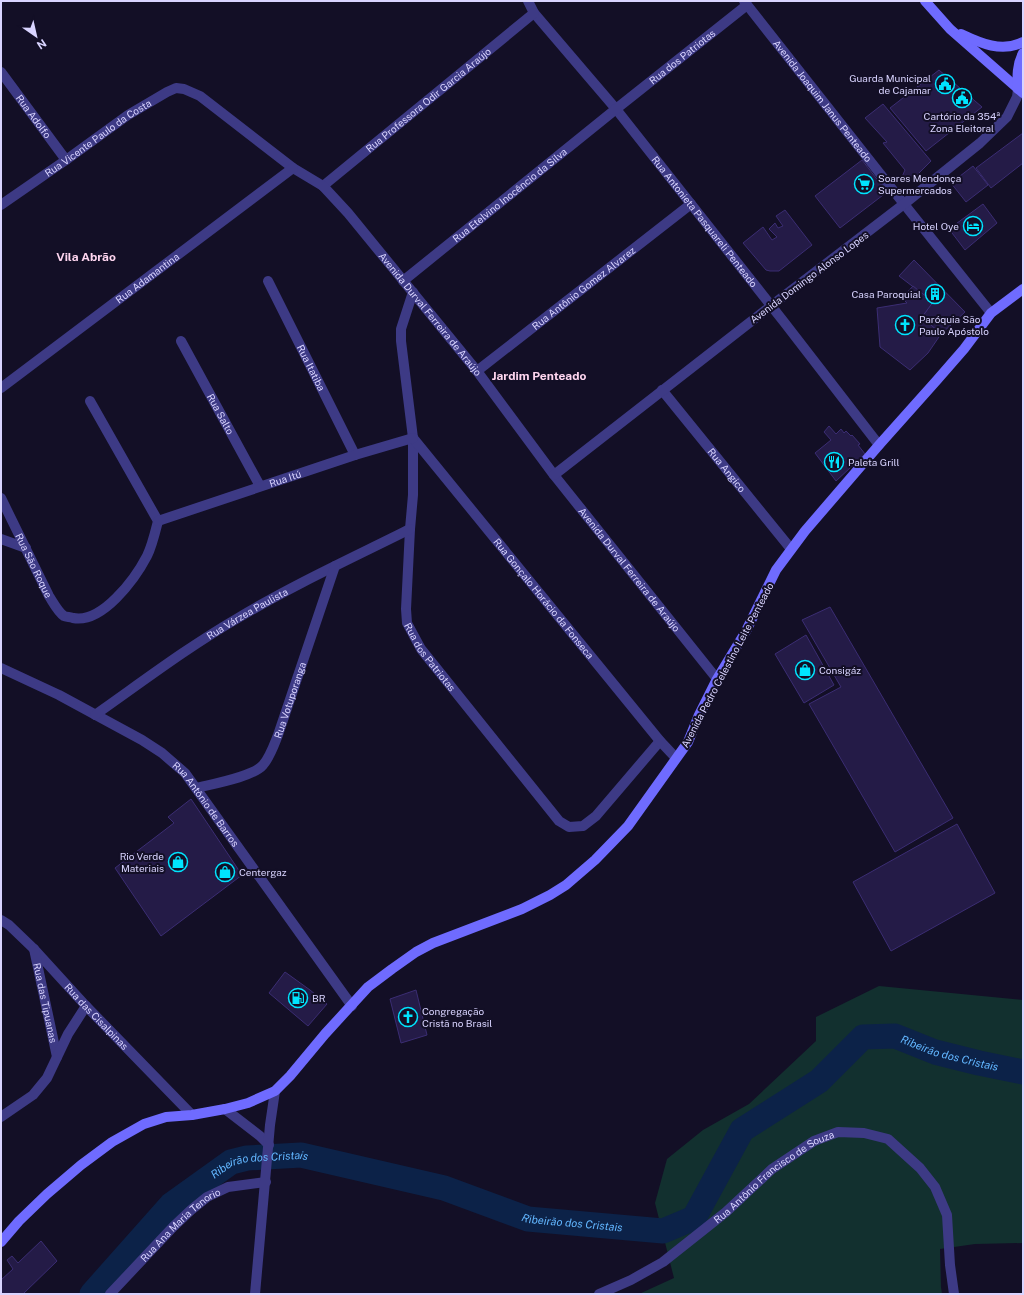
<svg xmlns="http://www.w3.org/2000/svg" width="1024" height="1295" font-family="'Public Sans',sans-serif">
	<style>
		.green { fill: #12302f }
		.lines { fill: none; stroke-linecap: round; stroke-linejoin: round }
		.river { stroke: #0c2248; stroke-width: 25 }
		.building { fill: #241b47; stroke: #3b2d73 }
		.street { stroke: #3d3a85; stroke-width: 10 }
		.secondary { stroke: #6f6bff; stroke-width: 10 }
		.labels { text-anchor: middle; stroke-width: 4; stroke-linejoin: round; paint-order: stroke }
		.street-label { font-size: 10px; fill: #d9d4ff; stroke: #130f26 }
		.poi-label { font-size: 10px; fill: #d9d4ff; stroke: #130f26; text-anchor: start }
		.water-label { font-size: 11px; font-style: italic; fill: #62b6ff; stroke: #130f26 }
		.quarter-label { font-size: 12px; font-weight: bold; fill: #ffd6f0; stroke: #130f26 }
	</style>
	<rect width="100%" height="100%" fill="#130f26"/>
	<path class="green" d="M879,986L1023,1000V1243L975,1244L940,1249L941,1287L942,1294H639L674,1278L655,1203L667,1159L703,1130L749,1104L816,1041V1017Z"/>
	<g class="lines">
		<path class="river" id="s1" d="M92,1294L171,1205L231,1162L247,1158L301,1155L444,1188L528,1219L663,1231L694,1218L742,1130L819,1081L863,1037L895,1036L935,1052L979,1063L1023,1072"/>
	</g>
	<g class="building">
		<path d="M939,70L982,107L926,151L890,108Z"/>
		<path d="M883,104L931,161L912,180H905L902,177L905,170L883,143L887,142L865,118Z"/>
		<path d="M1023,133V163L991,188L976,168Z"/>
		<path d="M862,160L887,192L840,228L815,196Z"/>
		<path d="M973,166L988,185L966,202L951,183Z"/>
		<path d="M983,204L997,223L965,250L949,229Z"/>
		<path d="M785,210L812,245L779,271H770L766,270L743,243L763,227L772,240L777,237L769,229L775,223L778,228L783,226L776,216Z"/>
		<path d="M914,260L965,312L941,334L922,317L933,302L899,276Z"/>
		<path d="M913,286L933,302L922,317L941,334L928,353L910,370L880,347L877,308L907,303L902,298Z"/>
		<path d="M829,426L836,434L841,429L844,433L846,431L851,436L852,435L860,444L858,445L865,454L836,481L815,453L831,440L824,432Z"/>
		<path d="M830,607L953,818L895,852L809,704L841,687L802,620Z"/>
		<path d="M806,635L834,685L804,703L775,654Z"/>
		<path d="M191,799L242,875L161,936L115,868L174,823L168,817Z"/>
		<path d="M957,824L995,893L891,951L853,882Z"/>
		<path d="M285,972L310,990L327,1004L308,1026L269,993Z"/>
		<path d="M416,990L427,1035L401,1043L390,999Z"/>
		<path d="M41,1241L57,1261L23,1294H1V1280L13,1269L7,1260L12,1256L18,1263Z"/>
	</g>
	<g class="lines">
		<g class="street">
			<path id="s2" d="M528,1L534,13L616,109L784,322L879,445"/>
			<path id="s3" d="M744,1L904,204L991,313"/>
			<path id="s4" d="M1,72L66,160"/>
			<path id="s5" d="M323,186L534,13"/>
			<path id="s6" d="M1,205L66,160L128,115L167,92L176,88L184,89L200,96L293,168L323,186L348,213L477,371L554,475L717,679"/>
			<path id="s7" d="M268,281L355,455"/>
			<path id="s8" d="M403,281L616,109L747,5"/>
			<path id="s9" d="M413,292L401,329V341L413,438V495L410,529L406,609L407,623L421,649L559,821L569,827L583,826L596,816L660,741"/>
			<path id="s10" d="M181,341L260,486"/>
			<path id="s11" d="M477,371L691,204"/>
			<path id="s12" d="M1,388L293,168"/>
			<path id="s13" d="M662,390L791,549"/>
			<path id="s14" d="M413,438L660,741L676,758"/>
			<path d="M554,475L771,306L904,204L980,143L1007,117L1017,97L1018,89"/>
			<path id="s15" d="M1,498L49,596C53,602 58,612 64,616C66,617 71,617 73,618C102,624 135,579 147,556C152,546 155,533 158,521L90,401"/>
			<path id="s16" d="M158,521L355,455L413,438"/>
			<path d="M1,539L26,548"/>
			<path id="s17" d="M1,668L59,695L142,740L162,753L185,773L352,1006"/>
			<path id="s18" d="M95,715C142,682 188,647 238,618C293,585 352,558 410,529"/>
			<path id="s19" d="M196,788C212,784 253,777 263,765C270,757 274,745 278,735L335,566"/>
			<path id="s20" d="M1,920L9,925L34,949L86,1006L192,1115"/>
			<path id="s21" d="M34,949L57,1057"/>
			<path d="M225,1109L260,1136L269,1145"/>
			<path d="M1,1117L33,1095L47,1078L68,1034L86,1006"/>
			<path id="s22" d="M110,1294L173,1227L191,1210L207,1197L228,1187L266,1182"/>
			<path d="M255,1294L270,1125L275,1091"/>
			<path id="s23" d="M599,1294L631,1280L663,1262L726,1212L772,1169L814,1141L838,1132L864,1133L888,1139L920,1168L935,1187L947,1215L950,1265L954,1294"/>
		</g>
		<g class="secondary">
			<path d="M925,1L950,29L1023,93"/>
			<path d="M961,34C980,43 1002,53 1023,42"/>
			<path d="M1018,89C1017,76 1017,65 1023,53"/>
			<path d="M1,1242L19,1221L47,1194L81,1165L112,1142L144,1124L166,1117L192,1115L225,1109L248,1103L275,1091L290,1076L325,1034L368,987L392,969L416,952L433,943L522,909L550,895L566,885L595,860L628,826L688,742L699,715L717,679L746,631L776,570L805,531L879,445L937,380L964,349L991,313L1023,289"/>
		</g>
	</g>
	<defs>
		<symbol id="civic-ring" viewBox="-11 -11 22 22"><circle r="9.5" fill="#130f26" stroke="#00e5ff" stroke-width="1.5"/><path d="M-.6-6.5H3V-4.5H.6V-3L4-1V1h2V6H-6V1h2V-1L-.6-3ZM-1.2 2.5V6h2.4V2.5Z" fill="#00e5ff"/></symbol>
		<symbol id="supermarket-ring" viewBox="-11 -11 22 22"><circle r="9.5" fill="#130f26" stroke="#00e5ff" stroke-width="1.5"/><path d="M-6-5.5h2.5l.6 2H6L4.5 2H-2.5L-4.4-4H-6ZM-1.5 3.2a1.3 1.3 0 1 0 .1 0ZM3 3.2a1.3 1.3 0 1 0 .1 0Z" fill="#00e5ff"/></symbol>
		<symbol id="hotel-ring" viewBox="-11 -11 22 22"><circle r="9.5" fill="#130f26" stroke="#00e5ff" stroke-width="1.5"/><path d="M-6-4.5h1.5V1H6V5H4.5V3h-9V5H-6ZM-4 0a1.8 1.8 0 1 1 3.6 0ZM.5 0V-2.5h3Q6-2.5 6 0Z" fill="#00e5ff"/></symbol>
		<symbol id="building-ring" viewBox="-11 -11 22 22"><circle r="9.5" fill="#130f26" stroke="#00e5ff" stroke-width="1.5"/><path d="M-4-6H4V6H1V3H-1V6H-4ZM-2.5-4.3h1.7v1.8h-1.7ZM.8-4.3h1.7v1.8H.8ZM-2.5-1h1.7V.8h-1.7ZM.8-1h1.7V.8H.8Z" fill="#00e5ff"/></symbol>
		<symbol id="church-ring" viewBox="-11 -11 22 22"><circle r="9.5" fill="#130f26" stroke="#00e5ff" stroke-width="1.5"/><path d="M-1.2-6h2.4v3.5h3.3v2.4h-3.3V6h-2.4V-.1h-3.3v-2.4h3.3Z" fill="#00e5ff"/></symbol>
		<symbol id="restaurant-ring" viewBox="-11 -11 22 22"><circle r="9.5" fill="#130f26" stroke="#00e5ff" stroke-width="1.5"/><path d="M-5-6h1v4h1v-4h1v4h1v-4h1v5L-1.5 .5V6h-2V.5L-5-1ZM5-6V6H3V1.5H1.5Q1.5-4 5-6Z" fill="#00e5ff"/></symbol>
		<symbol id="shop-ring" viewBox="-11 -11 22 22"><circle r="9.5" fill="#130f26" stroke="#00e5ff" stroke-width="1.5"/><path d="M-5-2.5h2.3a2.7 3.5 0 0 1 5.4 0H5L5.5 6h-11ZM-1.5-2.5h3a1.5 2.3 0 0 0-3 0Z" fill="#00e5ff"/></symbol>
		<symbol id="fuel-ring" viewBox="-11 -11 22 22"><circle r="9.5" fill="#130f26" stroke="#00e5ff" stroke-width="1.5"/><path d="M-5.5-6h7V0h2V4h1.3V-2.5L3-4.5l.8-.8L6-3V5H2.5V1h-1V6h-7ZM-4.2-4.7v3.2H.2V-4.7Z" fill="#00e5ff"/></symbol>
	</defs>
	<g fill-rule="evenodd">
		<use href="#civic-ring" x="934" y="73" width="22" height="22"/>
		<use href="#civic-ring" x="951" y="87" width="22" height="22"/>
		<use href="#supermarket-ring" x="853" y="173" width="22" height="22"/>
		<use href="#hotel-ring" x="962" y="215" width="22" height="22"/>
		<use href="#building-ring" x="924" y="283" width="22" height="22"/>
		<use href="#church-ring" x="894" y="314" width="22" height="22"/>
		<use href="#restaurant-ring" x="823" y="451" width="22" height="22"/>
		<use href="#shop-ring" x="794" y="659" width="22" height="22"/>
		<use href="#shop-ring" x="167" y="851" width="22" height="22"/>
		<use href="#shop-ring" x="214" y="861" width="22" height="22"/>
		<use href="#fuel-ring" x="287" y="987" width="22" height="22"/>
		<use href="#church-ring" x="397" y="1006" width="22" height="22"/>
	</g>
	<g class="labels">
		<g class="street-label">
			<text dy="4" stroke="none"><textPath href="#s8" startOffset="358">Rua dos Patriotas</textPath></text>
			<text dy="4" stroke="none"><textPath href="#s5" startOffset="136">Rua Professora Odir Garcia Araújo</textPath></text>
			<text dy="4" stroke="none"><textPath href="#s3" startOffset="127">Avenida Joaquim Janus Penteado</textPath></text>
			<text dy="4" stroke="none"><textPath href="#s4" startOffset="55">Rua Adolfo</textPath></text>
			<text dy="4" stroke="none"><textPath href="#s6" startOffset="118">Rua Vicente Paulo da Costa</textPath></text>
			<text dy="4" stroke="none"><textPath href="#s8" startOffset="137">Rua Etelvino Inocêncio da Silva</textPath></text>
			<text dy="4" stroke="none"><textPath href="#s2" startOffset="283">Rua Antonieta Pasquareli Penteado</textPath></text>
			<text transform="translate(809 277) rotate(-37)" y="4">Avenida Domingo Alonso Lopes</text>
			<text dy="4" stroke="none"><textPath href="#s12" startOffset="183">Rua Adamantina</textPath></text>
			<text dy="4" stroke="none"><textPath href="#s11" startOffset="135">Rua Antônio Gomez Alvarez</textPath></text>
			<text dy="4" stroke="none"><textPath href="#s6" startOffset="556">Avenida Durval Ferreira de Araújo</textPath></text>
			<text dy="4" stroke="none"><textPath href="#s7" startOffset="97">Rua Itatiba</textPath></text>
			<text dy="4" stroke="none"><textPath href="#s10" startOffset="83">Rua Salto</textPath></text>
			<text dy="4" stroke="none"><textPath href="#s13" startOffset="103">Rua Angico</textPath></text>
			<text dy="4" stroke="none"><textPath href="#s16" startOffset="134">Rua Itú</textPath></text>
			<text dy="4" stroke="none"><textPath href="#s15" startOffset="75">Rua São Roque</textPath></text>
			<text dy="4" stroke="none"><textPath href="#s6" startOffset="880">Avenida Durval Ferreira de Araújo</textPath></text>
			<text dy="4" stroke="none"><textPath href="#s14" startOffset="207">Rua Gonçalo Horácio da Fonseca</textPath></text>
			<text dy="4" stroke="none"><textPath href="#s18" startOffset="183">Rua Várzea Paulista</textPath></text>
			<text dy="4" stroke="none"><textPath href="#s9" startOffset="375">Rua dos Patriotas</textPath></text>
			<text transform="translate(727 665) rotate(-62)" y="4">Avenida Pedro Celestino Leite Penteado</text>
			<text dy="4" stroke="none"><textPath href="#s19" startOffset="142">Rua Votuporanga</textPath></text>
			<text dy="4" stroke="none"><textPath href="#s17" startOffset="250">Rua Antônio de Barros</textPath></text>
			<text dy="4" stroke="none"><textPath href="#s21" startOffset="55">Rua das Tipuanas</textPath></text>
			<text dy="4" stroke="none"><textPath href="#s20" startOffset="136">Rua das Cisalpinas</textPath></text>
			<text dy="4" stroke="none"><textPath href="#s23" startOffset="212">Rua Antônio Francisco de Souza</textPath></text>
			<text dy="4" stroke="none"><textPath href="#s22" startOffset="99">Rua Ana Maria Tenorio</textPath></text>
		</g>
		<g class="poi-label">
			<text x="931" y="82" text-anchor="end">Guarda Municipal<tspan x="931" dy="12">de Cajamar</tspan></text>
			<text x="962" y="120" text-anchor="middle">Cartório da 354ª<tspan x="962" dy="12">Zona Eleitoral</tspan></text>
			<text x="878" y="182">Soares Mendonça<tspan x="878" dy="12">Supermercados</tspan></text>
			<text x="959" y="230" text-anchor="end">Hotel Oye</text>
			<text x="921" y="298" text-anchor="end">Casa Paroquial</text>
			<text x="919" y="323">Paróquia São<tspan x="919" dy="12">Paulo Apóstolo</tspan></text>
			<text x="848" y="466">Paleta Grill</text>
			<text x="819" y="674">Consigáz</text>
			<text x="164" y="860" text-anchor="end">Rio Verde<tspan x="164" dy="12">Materiais</tspan></text>
			<text x="239" y="876">Centergaz</text>
			<text x="312" y="1002">BR</text>
			<text x="422" y="1015">Congregação<tspan x="422" dy="12">Cristã no Brasil</tspan></text>
		</g>
		<g class="water-label">
			<text dy="4" stroke="none"><textPath href="#s1" startOffset="1012">Ribeirão dos Cristais</textPath></text>
			<text dy="4" stroke="none"><textPath href="#s1" startOffset="220">Ribeirão dos Cristais</textPath></text>
			<text dy="4" stroke="none"><textPath href="#s1" startOffset="544">Ribeirão dos Cristais</textPath></text>
		</g>
		<g class="quarter-label">
			<text x="86" y="261">Vila Abrão</text>
			<text x="539" y="380">Jardim Penteado</text>
		</g>
	</g>
	<rect width="1024" height="1295" fill="none" stroke="#d9d4ff" stroke-width="4"/>
	<g transform="translate(36 36) rotate(146)" stroke="#130f26" stroke-width="3" paint-order="stroke">
	<path d="M0-3L7 15L0 10L-7 15Z" fill="#d9d4ff"/>
	<text y="-6" font-size="11" font-weight="bold" text-anchor="middle" fill="#d9d4ff">N</text>
	</g>
</svg>
